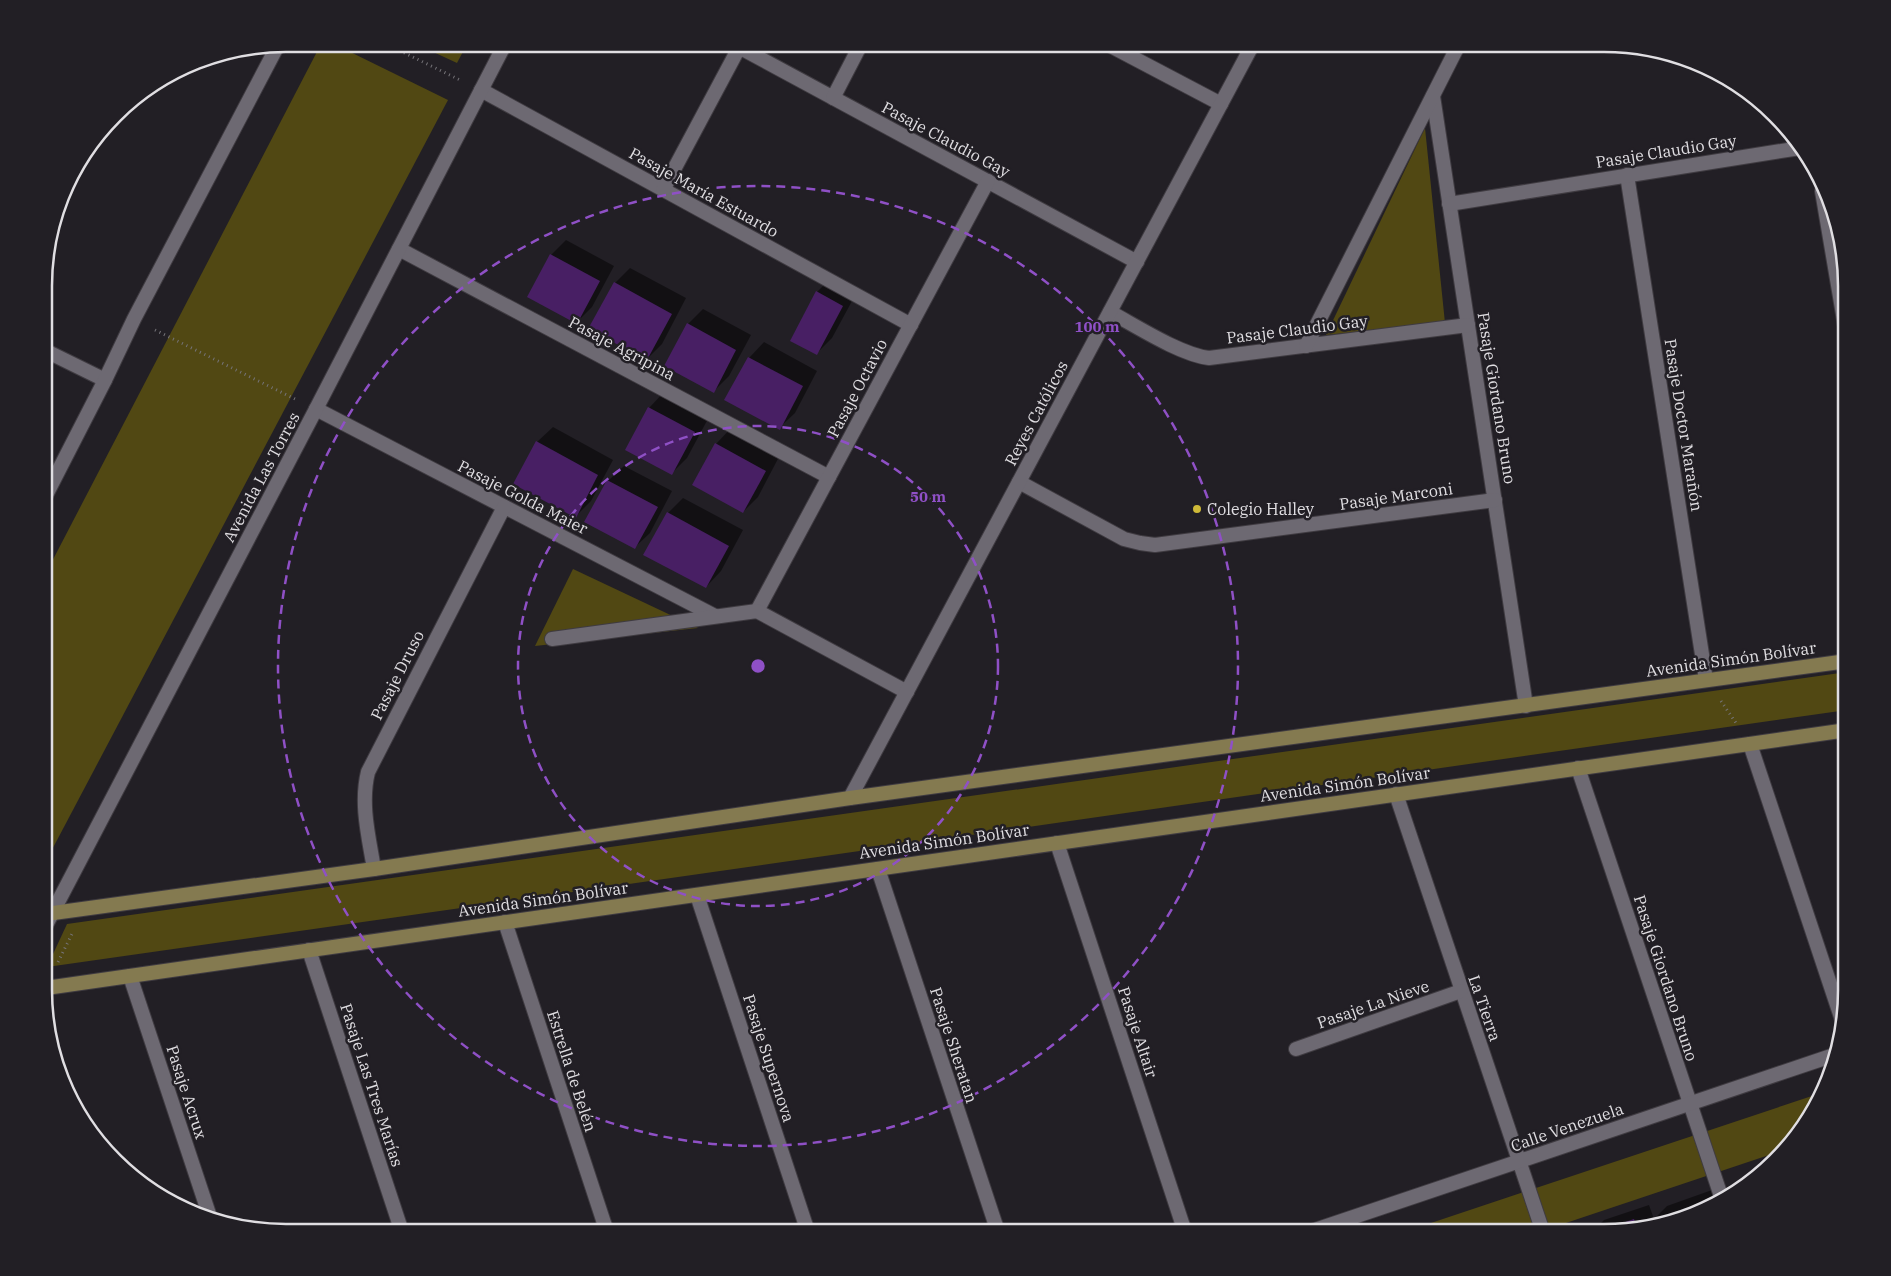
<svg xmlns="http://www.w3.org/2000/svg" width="1891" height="1276" font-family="'IBM Plex Serif',serif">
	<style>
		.green { fill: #514813 }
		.shadow { fill: #0007 }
		.building { fill: #481f64 }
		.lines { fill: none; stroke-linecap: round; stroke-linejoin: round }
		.minor-casing { stroke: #3f3b41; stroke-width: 16 }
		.tertiary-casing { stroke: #3f3b41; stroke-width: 16 }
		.secondary-casing { stroke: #3f3b41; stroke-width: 16 }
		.path { stroke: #767479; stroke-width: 3; stroke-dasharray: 1 4; stroke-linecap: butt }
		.minor { stroke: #6d6972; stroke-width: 14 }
		.tertiary { stroke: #6d6972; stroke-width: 14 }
		.secondary { stroke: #847a50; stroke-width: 14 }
		.ring { fill: none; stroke: #8f50c6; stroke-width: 2.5; stroke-dasharray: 9 6 }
		.poi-dot { fill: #ceb938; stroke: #221f25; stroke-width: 2 }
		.labels { text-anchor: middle; stroke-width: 5; stroke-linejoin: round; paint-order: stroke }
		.street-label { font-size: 16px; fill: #e0dee2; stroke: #221f25 }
		.poi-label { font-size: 16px; fill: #e0dee2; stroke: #221f25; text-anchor: start }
		.rim { fill: none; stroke: #e0dee2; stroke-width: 2.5 }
		.centre { fill: #8f50c6; stroke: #221f25; stroke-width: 2.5 }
		.ring-label { font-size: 15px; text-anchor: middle; font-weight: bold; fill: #8f50c6; stroke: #221f25; stroke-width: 5; stroke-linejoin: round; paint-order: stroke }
	</style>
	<rect width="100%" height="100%" fill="#221f25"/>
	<g class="green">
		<path d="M321,44H334L448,100L46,861V573Z"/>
		<path d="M416,44H467L457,63Z"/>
		<path d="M1425,128L1445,323L1326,335Z"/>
		<path d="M573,569L698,628L535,646Z"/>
		<path d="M1847,672V710L47,967L67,924Z"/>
		<path d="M1821,1093L1797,1137L1778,1152L1539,1232H1404Z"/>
	</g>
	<g class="shadow">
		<path d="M566,240L614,266L592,307L577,322L551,255Z"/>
		<path d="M630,268L686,298L662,344L647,359L615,283Z"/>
		<path d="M832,277L858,290L832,338L817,353V292Z"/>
		<path d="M703,309L751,335L729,376L714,391L688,324Z"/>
		<path d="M764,342L817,371L795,413L779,428L749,358Z"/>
		<path d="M664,392L709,417L687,458L672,473L649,408Z"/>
		<path d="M553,427L613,460L591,501L576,516L537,442Z"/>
		<path d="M731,428L780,455L758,497L743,512L716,444Z"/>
		<path d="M624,466L672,491L650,533L634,548L608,481Z"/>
		<path d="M683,498L743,530L721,571L706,587L668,513Z"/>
		<path d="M1712,1190L1716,1203L1712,1207L1605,1232H1592L1604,1220L1649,1205L1654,1219L1667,1206Z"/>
	</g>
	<g class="building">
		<path d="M550,254L600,281L577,324L527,297Z"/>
		<path d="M614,282L672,314L647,360L588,329Z"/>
		<path d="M816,291L843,306L817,355L790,341Z"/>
		<path d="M687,323L736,350L714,393L664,366Z"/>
		<path d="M748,357L803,386L780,430L724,400Z"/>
		<path d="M648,407L695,432L672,475L625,450Z"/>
		<path d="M536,441L598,475L576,518L513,484Z"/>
		<path d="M715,443L766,471L743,513L692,485Z"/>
		<path d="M607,480L658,507L635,549L584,522Z"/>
		<path d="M667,512L729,546L706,588L643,555Z"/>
		<path d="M1697,1205L1699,1210L1653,1221V1220Z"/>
		<path d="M1634,1219L1636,1225L1605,1232H1596Z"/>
	</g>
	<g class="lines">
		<defs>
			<g id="minor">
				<path d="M1107,44L1221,104"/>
				<path d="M739,47L1137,262"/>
				<path d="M481,90L911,325"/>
				<path d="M1433,96L1526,706"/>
				<path d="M833,98L861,44"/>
				<path d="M1627,175L1706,680"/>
				<path d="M663,190L741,44"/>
				<path d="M1822,191L1847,338"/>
				<path d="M1449,204L1800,148"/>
				<path d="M399,249L829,477"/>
				<path d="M1110,312C1136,326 1181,355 1209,358L1468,325"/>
				<path d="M1306,346L1459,44"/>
				<path d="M46,351L105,380"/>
				<path d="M316,409L715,616"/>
				<path d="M1019,482L1124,539L1140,543L1155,545L1495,500"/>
				<path d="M757,611L988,181"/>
				<path d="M552,639L757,611L907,692"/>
				<path d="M1750,744L1843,1023"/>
				<path d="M1578,768L1722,1199"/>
				<path d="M1396,794L1543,1232"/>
				<path d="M850,798L1253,44"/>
				<path d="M1057,843L1185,1232"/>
				<path d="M374,869C369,838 360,804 368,772L504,507"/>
				<path d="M878,869L998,1232"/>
				<path d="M697,895L808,1232"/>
				<path d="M505,922L607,1232"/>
				<path d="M309,950L402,1232"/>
				<path d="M130,976L211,1220"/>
				<path d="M1296,1049L1461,991"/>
				<path d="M1309,1232L1837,1054"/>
			</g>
			<g id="tertiary">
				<path d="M46,495L105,380L134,319L278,45"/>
				<path d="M46,925L316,409L505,44"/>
			</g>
			<g id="secondary">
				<path d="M46,914L374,869L850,798L1847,661"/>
				<path d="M46,988L1847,730"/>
			</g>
		</defs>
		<use href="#minor" class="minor-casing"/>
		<use href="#tertiary" class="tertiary-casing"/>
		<use href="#secondary" class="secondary-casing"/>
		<g class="path">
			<path d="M386,44L460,80"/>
			<path d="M155,330L295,399"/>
			<path d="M1721,701L1736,723"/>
			<path d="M58,962L72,934"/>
		</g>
		<use href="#minor" class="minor"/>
		<use href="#tertiary" class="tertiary"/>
		<use href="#secondary" class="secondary"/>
	</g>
	<g class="ring">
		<circle cx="758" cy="666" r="240"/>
		<circle cx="758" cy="666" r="480"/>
	</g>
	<circle class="poi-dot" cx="1197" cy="509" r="5"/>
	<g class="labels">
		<g class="street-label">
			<text transform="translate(946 139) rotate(28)" y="6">Pasaje Claudio Gay</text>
			<text transform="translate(1666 151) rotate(-9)" y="6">Pasaje Claudio Gay</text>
			<text transform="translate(704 192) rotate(29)" y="6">Pasaje María Estuardo</text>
			<text transform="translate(1297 329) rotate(-7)" y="6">Pasaje Claudio Gay</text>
			<text transform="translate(622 348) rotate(28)" y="6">Pasaje Agripina</text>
			<text transform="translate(857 388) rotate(-62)" y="6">Pasaje Octavio</text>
			<text transform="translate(1497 398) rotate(81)" y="6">Pasaje Giordano Bruno</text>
			<text transform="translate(1036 413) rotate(-62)" y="6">Reyes Católicos</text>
			<text transform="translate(1684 425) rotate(81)" y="6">Pasaje Doctor Marañón</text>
			<text transform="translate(261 477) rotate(-62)" y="6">Avenida Las Torres</text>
			<text transform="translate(1396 496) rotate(-8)" y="6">Pasaje Marconi</text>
			<text transform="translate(523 497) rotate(27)" y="6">Pasaje Golda Maier</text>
			<text transform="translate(1731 659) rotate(-8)" y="6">Avenida Simón Bolívar</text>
			<text transform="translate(397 675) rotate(-63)" y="6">Pasaje Druso</text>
			<text transform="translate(1345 784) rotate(-8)" y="6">Avenida Simón Bolívar</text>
			<text transform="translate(944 841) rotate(-8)" y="6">Avenida Simón Bolívar</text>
			<text transform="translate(543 899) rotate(-8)" y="6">Avenida Simón Bolívar</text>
			<text transform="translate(1666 978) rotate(72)" y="6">Pasaje Giordano Bruno</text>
			<text transform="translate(1373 1004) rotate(-19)" y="6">Pasaje La Nieve</text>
			<text transform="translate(1485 1008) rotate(71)" y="6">La Tierra</text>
			<text transform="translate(1138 1032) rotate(72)" y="6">Pasaje Altair</text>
			<text transform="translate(954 1045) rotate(72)" y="6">Pasaje Sheratan</text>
			<text transform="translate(769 1058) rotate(72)" y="6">Pasaje Supernova</text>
			<text transform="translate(572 1071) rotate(72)" y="6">Estrella de Belén</text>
			<text transform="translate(372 1085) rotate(72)" y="6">Pasaje Las Tres Marías</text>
			<text transform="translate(187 1092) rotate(72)" y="6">Pasaje Acrux</text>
			<text transform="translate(1567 1127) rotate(-19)" y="6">Calle Venezuela</text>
		</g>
		<g class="poi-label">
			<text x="1207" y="515">Colegio Halley</text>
		</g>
	</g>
	<path d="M0 0H1891V1276H0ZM286 52H1604A234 234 0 0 1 1838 286V990A234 234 0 0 1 1604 1224H286A234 234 0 0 1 52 990V286A234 234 0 0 1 286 52Z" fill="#221f25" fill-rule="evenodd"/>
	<path class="rim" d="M286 52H1604A234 234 0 0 1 1838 286V990A234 234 0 0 1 1604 1224H286A234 234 0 0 1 52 990V286A234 234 0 0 1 286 52Z"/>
	<circle cx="758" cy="666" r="8" class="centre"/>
	<g class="ring-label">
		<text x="1097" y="332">100 m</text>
		<text x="928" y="502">50 m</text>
	</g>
</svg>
